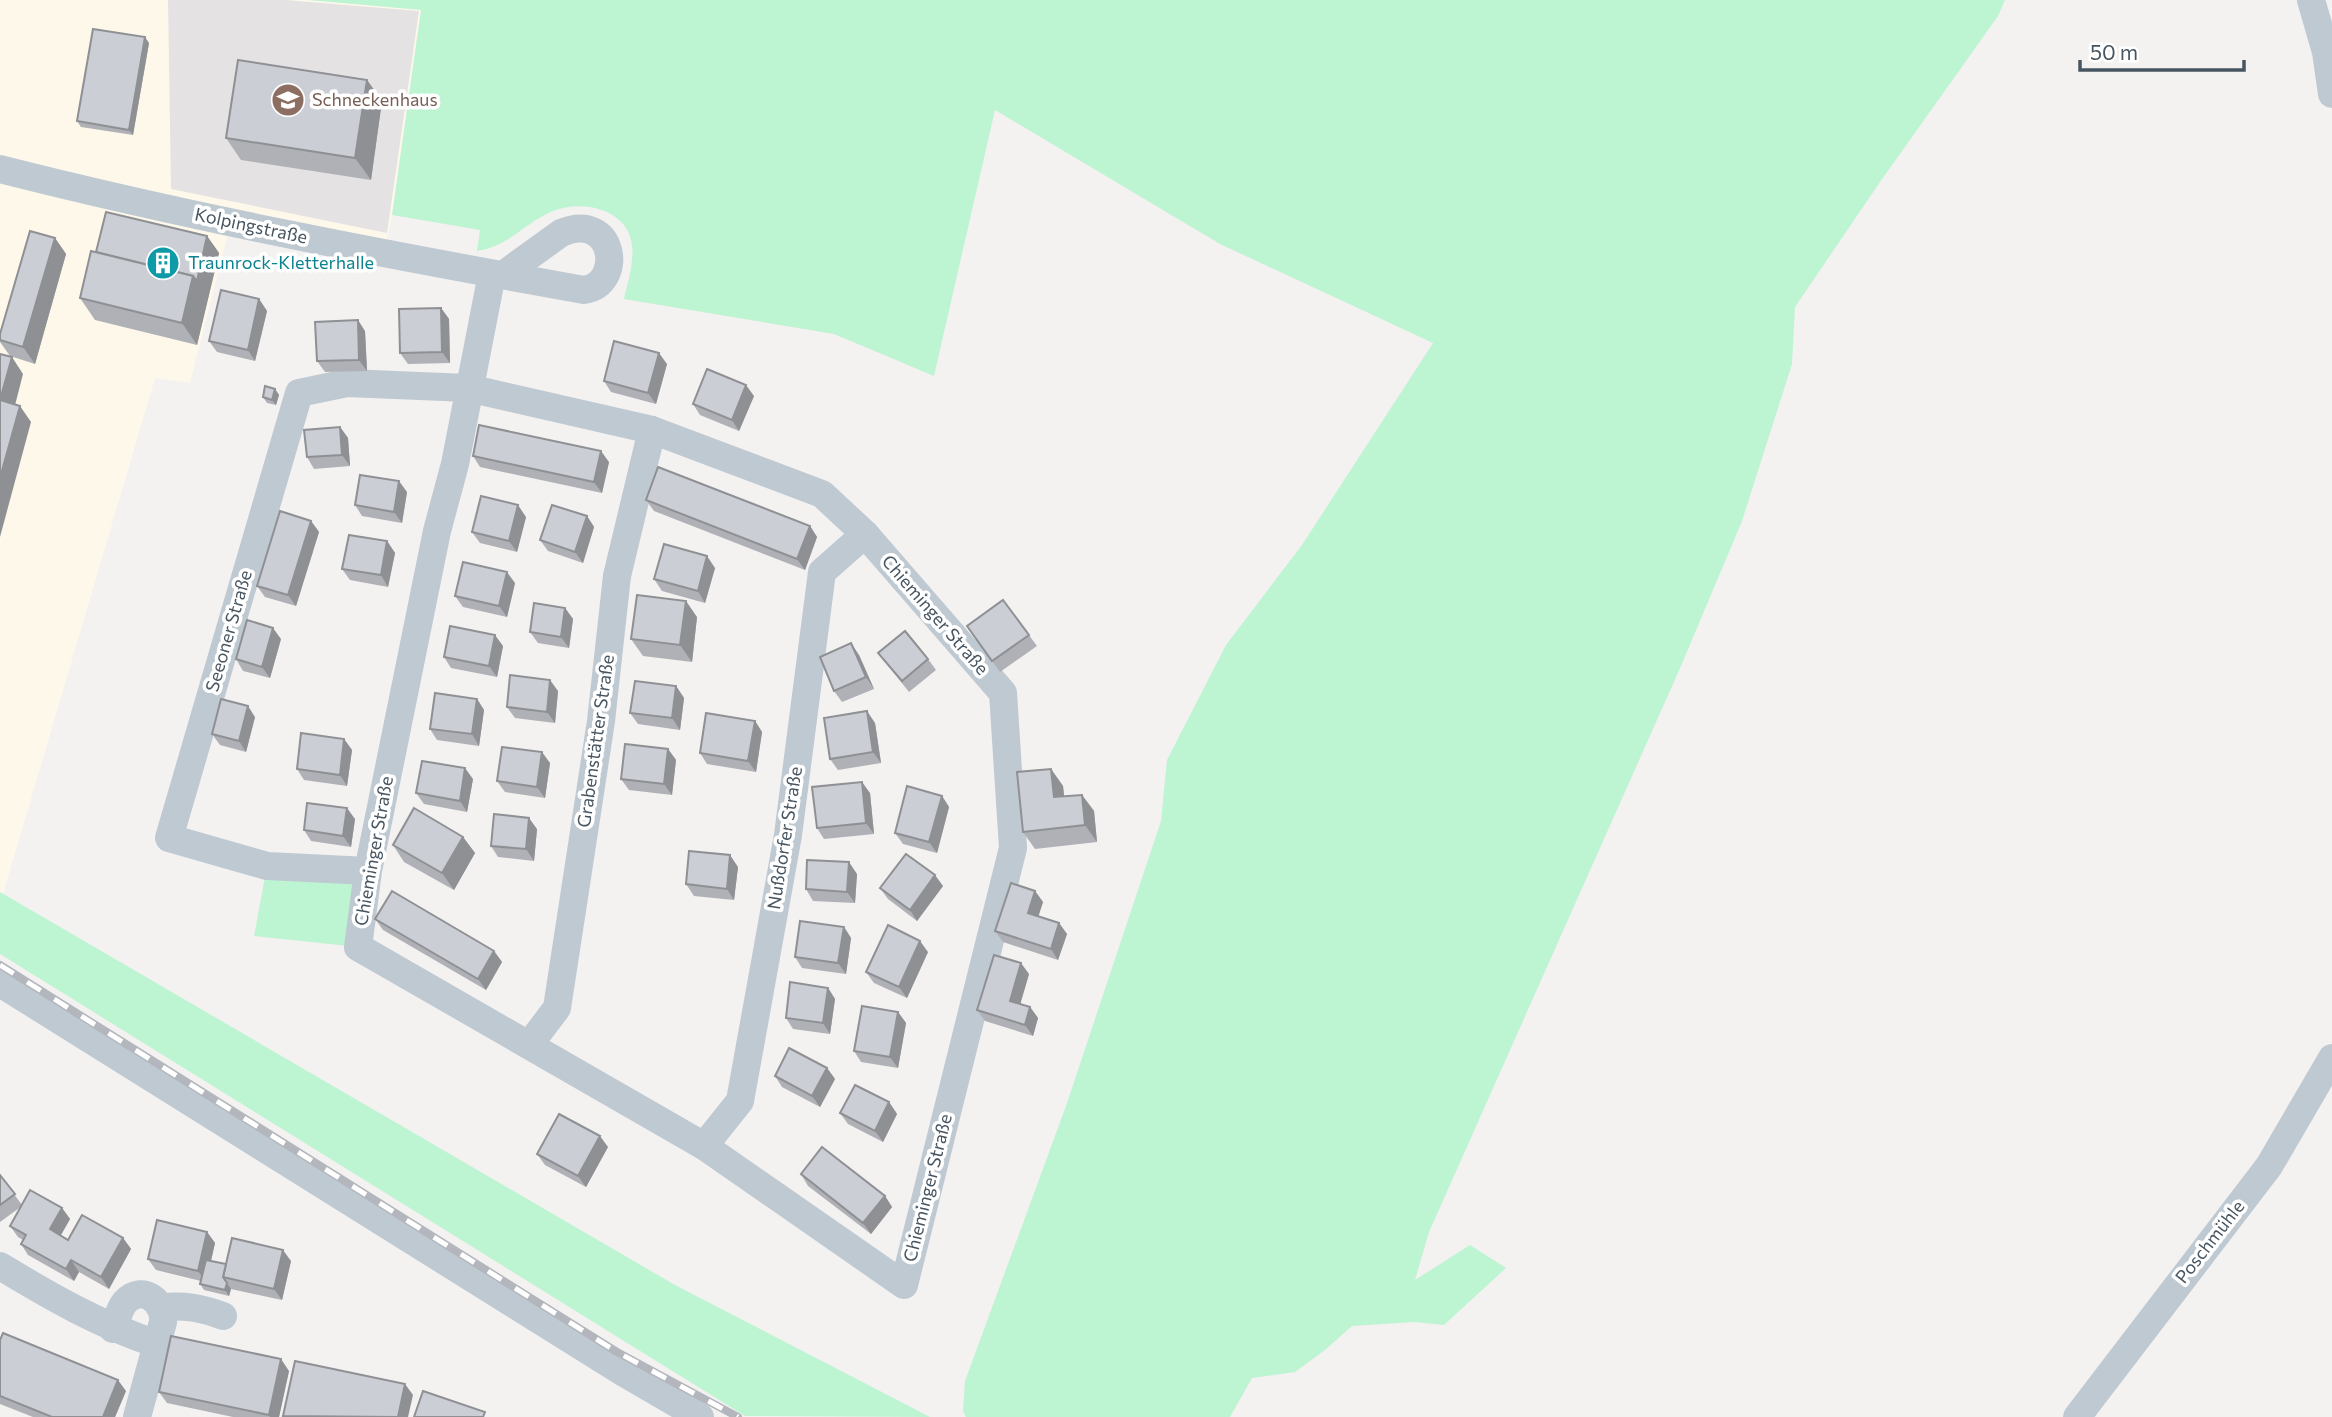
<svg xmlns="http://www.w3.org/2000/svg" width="2332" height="1417" font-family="Commissioner,sans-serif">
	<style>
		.commercial { fill: #fef8eb }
		.education { fill: #e5e2e3 }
		.green { fill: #bdf4d2 }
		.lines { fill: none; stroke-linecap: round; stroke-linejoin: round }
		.minor { stroke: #bec9d2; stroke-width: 28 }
		.rail-casing { stroke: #b3b6bc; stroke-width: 8 }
		.rail { stroke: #fff; stroke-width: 5; stroke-dasharray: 16; stroke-linecap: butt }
		.wall { fill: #afb1b6 }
		.shaded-wall { fill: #8e9094 }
		.building { fill: #cbced4; stroke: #8e9094; stroke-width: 2 }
		.labels { text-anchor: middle; stroke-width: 7; stroke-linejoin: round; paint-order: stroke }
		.education-label { font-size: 18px; fill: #785e54; stroke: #fff; text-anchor: start }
		.street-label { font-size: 18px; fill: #475561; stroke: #fff }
		.culture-label { font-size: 18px; fill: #0d838f; stroke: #fff; text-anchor: start }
	</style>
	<rect width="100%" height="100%" fill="#f4f1f1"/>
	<path class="commercial" d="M0,0H308L421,9L392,215L384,254L231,222L190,383L155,378L3,894L0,892Z"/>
	<path class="education" d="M168,0H286L419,11L387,233L171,189Z"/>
	<g class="green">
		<path d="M308,0H2005L1998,16L1880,182L1795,307L1792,364L1742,521L1681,666L1429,1232L1415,1280L1470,1245L1506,1268L1444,1325L1414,1322L1352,1326L1325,1350L1295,1372L1252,1378L1230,1417H966L963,1411L965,1381L1066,1106L1161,821L1167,760L1226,645L1302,545L1433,343L1220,244L995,110L934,376L834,334L624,299C628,282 634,263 632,245C628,209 582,199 553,211C524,223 510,246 477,251L480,230L392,215L421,10Z"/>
		<path d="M267,866L368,871L358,947L254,936Z"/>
		<path d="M0,892L675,1285L930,1417L745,1416L0,954Z"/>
	</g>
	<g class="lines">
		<g class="minor">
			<path d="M2311,0L2326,52L2332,94"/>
			<path d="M0,169C193,218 388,255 584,290C625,284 615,210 561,233L503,275"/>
			<path d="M368,871L267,866L169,838L299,393L347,383L468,388L652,430L822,494L865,534L1003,693L1013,848L904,1285L704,1146L358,947L368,871L437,531L455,464L492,274"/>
			<path d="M0,983L624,1373L700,1417"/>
			<path d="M529,1045L557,1008L601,721L617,576L652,430"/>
			<path d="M704,1146L740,1101L788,835L822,572L865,534"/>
			<path d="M0,1266C51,1297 100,1325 157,1344"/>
			<path d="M162,1307C185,1305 202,1308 223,1316"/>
			<path d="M113,1329C117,1320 119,1309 125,1302C142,1283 165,1302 163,1322L137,1417"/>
			<path d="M2077,1417L2269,1166L2332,1058"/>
		</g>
		<defs>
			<path id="rail" d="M0,965L617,1352L738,1417"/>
		</defs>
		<use href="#rail" class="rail-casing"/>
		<use href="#rail" class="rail"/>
	</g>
	<g class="wall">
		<path d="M149,43L133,135L81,127L77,121Z"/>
		<path d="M367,80L382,101L371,180L241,160L226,138Z"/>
		<path d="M207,236L219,253L197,345L95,320L80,298L96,252Z"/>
		<path d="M55,238L66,254L35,364L10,356L0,342V334Z"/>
		<path d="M259,299L267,311L255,361L217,352L209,341Z"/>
		<path d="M441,308L449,319L450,363L408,364L400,353Z"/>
		<path d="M365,331L367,371L325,372L317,361Z"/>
		<path d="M667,364L656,404L611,392L604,381Z"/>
		<path d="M275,389L279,395L276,405L267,403L263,397Z"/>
		<path d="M754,396L739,431L700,415L693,404Z"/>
		<path d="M340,427L348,438L350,466L314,469L307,457Z"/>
		<path d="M473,456L609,462L602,493L480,467Z"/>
		<path d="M407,492L402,523L362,516L355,505Z"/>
		<path d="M646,500L810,526L817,537L805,570L654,511Z"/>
		<path d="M587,516L594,527L583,563L548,551L540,540Z"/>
		<path d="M526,517L517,552L480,543L472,532Z"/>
		<path d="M311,521L319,532L296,606L265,597L257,586Z"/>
		<path d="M387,541L395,553L388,587L350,580L342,569Z"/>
		<path d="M715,568L705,603L662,591L654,579Z"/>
		<path d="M515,583L507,617L463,607L455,596Z"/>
		<path d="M1003,600L1037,646L1000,672L967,626Z"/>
		<path d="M565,608L573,619L569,648L538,643L530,632Z"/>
		<path d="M697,617L692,662L643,656L631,639Z"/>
		<path d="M281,639L270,678L243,671L236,659Z"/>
		<path d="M503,646L497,677L451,668L444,657Z"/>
		<path d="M878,653L928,659L936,670L909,692Z"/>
		<path d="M859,655L874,689L842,702L834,691Z"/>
		<path d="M676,686L684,698L680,730L638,724L630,713Z"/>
		<path d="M558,691L555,723L515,718L507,707Z"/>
		<path d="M477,699L484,710L479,746L437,740L430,729Z"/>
		<path d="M255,717L246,752L220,745L212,734Z"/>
		<path d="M755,721L762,732L756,772L707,764L700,753Z"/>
		<path d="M875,723L881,763L838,770L830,759Z"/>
		<path d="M344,739L352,750L347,786L304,780L297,769Z"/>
		<path d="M668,749L676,760L672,795L629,790L621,779Z"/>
		<path d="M550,763L545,798L505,792L497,781Z"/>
		<path d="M1051,769L1063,786L1064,796L1082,795L1094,811L1097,842L1035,849L1023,832Z"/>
		<path d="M473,779L467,812L424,804L416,793Z"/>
		<path d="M870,793L874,834L824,839L817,828Z"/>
		<path d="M942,796L949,807L937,853L903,844L895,833Z"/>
		<path d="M355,819L351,847L311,841L304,830Z"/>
		<path d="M537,829L534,861L498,857L491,846Z"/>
		<path d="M463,837L475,853L454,890L404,862L393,845Z"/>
		<path d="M738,867L734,900L694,896L686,884Z"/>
		<path d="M857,874L855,903L813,901L806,889Z"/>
		<path d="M943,886L917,921L888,899L880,888Z"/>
		<path d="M1035,891L1043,902L1038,916L1059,923L1067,934L1058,960L1003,942L995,931Z"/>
		<path d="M375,919L494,951L502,962L486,990L383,930Z"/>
		<path d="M844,927L851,938L846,974L802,968L795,957Z"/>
		<path d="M928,952L907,998L874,983L866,972Z"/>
		<path d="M1029,974L1020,1004L1030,1007L1038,1018L1033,1036L985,1021L977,1010Z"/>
		<path d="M828,988L835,999L830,1034L793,1029L786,1018Z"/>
		<path d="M898,1012L906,1023L898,1068L861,1062L854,1051Z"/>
		<path d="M827,1068L835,1079L820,1107L782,1087L775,1076Z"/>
		<path d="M889,1102L897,1114L883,1142L848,1124L840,1113Z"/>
		<path d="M608,1147L586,1187L545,1165L537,1154Z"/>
		<path d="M801,1174L885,1196L892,1207L871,1234L808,1186Z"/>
		<path d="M0,1175L22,1205L62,1208L70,1219L61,1235L68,1240L123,1238L131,1249L109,1289L79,1272L74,1281L28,1255L21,1244L23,1240L18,1237L10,1226L22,1206L0,1222Z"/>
		<path d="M207,1232L215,1243L211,1261L226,1264L291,1261L282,1300L231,1289L229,1296L204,1290L200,1284L201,1281L156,1270L148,1259Z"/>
		<path d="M0,1340L126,1391L115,1417H33L0,1404Z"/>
		<path d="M289,1371L279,1417H233L167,1403L159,1392Z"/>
	</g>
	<g class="shaded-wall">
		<path d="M145,37L149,43L133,135L129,130Z"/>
		<path d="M367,80L382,101L371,180L355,158Z"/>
		<path d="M207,236L219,253L197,345L182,323L193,276Z"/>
		<path d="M55,238L66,254L35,364L23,347Z"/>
		<path d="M259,299L267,311L255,361L248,350Z"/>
		<path d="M441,308L449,319L450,363L442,352Z"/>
		<path d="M358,320L365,331L367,371L359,360Z"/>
		<path d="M659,353L667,364L656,404L648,393Z"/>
		<path d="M12,357L23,374L12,417L0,400Z"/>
		<path d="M746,385L754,396L739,431L732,420Z"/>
		<path d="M275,389L279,395L276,405L272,400Z"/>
		<path d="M20,406L31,422L0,537V478Z"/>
		<path d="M340,427L348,438L350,466L342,455Z"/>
		<path d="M601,451L609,462L602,493L594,482Z"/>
		<path d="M399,481L407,492L402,523L394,512Z"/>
		<path d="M518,505L526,517L517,552L509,541Z"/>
		<path d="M587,516L594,527L583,563L575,552Z"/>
		<path d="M311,521L319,532L296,606L288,595Z"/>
		<path d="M810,526L817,537L805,570L797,559Z"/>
		<path d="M387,541L395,553L388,587L381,575Z"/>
		<path d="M707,556L715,568L705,603L698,591Z"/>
		<path d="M507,572L515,583L507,617L499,606Z"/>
		<path d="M686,601L697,617L692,662L680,645Z"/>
		<path d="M565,608L573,619L569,648L561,637Z"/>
		<path d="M273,628L281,639L270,678L262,667Z"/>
		<path d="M495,635L503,646L497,677L489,666Z"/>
		<path d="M851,643L859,655L874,689L866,677Z"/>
		<path d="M550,680L558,691L555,723L547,712Z"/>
		<path d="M676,686L684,698L680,730L672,718Z"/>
		<path d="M477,699L484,710L479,746L472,734Z"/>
		<path d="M248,706L255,717L246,752L239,741Z"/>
		<path d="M867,711L875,723L881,763L873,752Z"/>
		<path d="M755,721L762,732L756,772L748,761Z"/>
		<path d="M344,739L352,750L347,786L340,775Z"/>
		<path d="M668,749L676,760L672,795L664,784Z"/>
		<path d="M542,752L550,763L545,798L537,787Z"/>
		<path d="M465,768L473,779L467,812L460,801Z"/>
		<path d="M1051,769L1063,786L1066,814L1054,797Z"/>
		<path d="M862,782L870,793L874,834L866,823Z"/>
		<path d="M1082,795L1094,811L1097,842L1085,825Z"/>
		<path d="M942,796L949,807L937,853L929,842Z"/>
		<path d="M347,808L355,819L351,847L343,836Z"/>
		<path d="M529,818L537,829L534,861L526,849Z"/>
		<path d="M463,837L475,853L454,890L442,873Z"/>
		<path d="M730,855L738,867L734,900L727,889Z"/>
		<path d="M849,862L857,874L855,903L847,892Z"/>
		<path d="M935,875L943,886L917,921L910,910Z"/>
		<path d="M1035,891L1043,902L1036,924L1028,913Z"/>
		<path d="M1059,923L1067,934L1058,960L1051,949Z"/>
		<path d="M844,927L851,938L846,974L838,963Z"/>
		<path d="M920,941L928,952L907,998L899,987Z"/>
		<path d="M494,951L502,962L486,990L478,979Z"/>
		<path d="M1021,963L1029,974L1018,1012L1010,1001Z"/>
		<path d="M828,988L835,999L830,1034L823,1023Z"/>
		<path d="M1030,1007L1038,1018L1033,1036L1025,1025Z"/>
		<path d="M898,1012L906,1023L898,1068L890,1057Z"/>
		<path d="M827,1068L835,1079L820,1107L812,1096Z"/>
		<path d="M889,1102L897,1114L883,1142L875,1131Z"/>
		<path d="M600,1136L608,1147L586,1187L578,1176Z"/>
		<path d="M885,1196L892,1207L871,1234L863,1223Z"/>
		<path d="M62,1208L70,1219L58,1240L50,1229Z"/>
		<path d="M207,1232L215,1243L206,1282L198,1271Z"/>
		<path d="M123,1238L131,1249L109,1289L101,1277Z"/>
		<path d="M283,1250L291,1261L282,1300L274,1289Z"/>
		<path d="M71,1260L79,1272L74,1281L66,1269Z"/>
		<path d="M227,1283L231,1289L229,1296L225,1290Z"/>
		<path d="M281,1359L289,1371L279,1417H270L269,1415Z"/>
		<path d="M118,1380L126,1391L115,1417H103Z"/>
		<path d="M405,1384L413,1395L408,1417H398Z"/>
	</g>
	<g class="building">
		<path d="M93,29L145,37L129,130L77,121Z"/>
		<path d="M238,60L367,80L355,158L226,138Z"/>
		<path d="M106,212L207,236L197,281L193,276L96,252Z"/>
		<path d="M30,231L55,238L23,347L0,340V334Z"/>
		<path d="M91,251L193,276L182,323L80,298Z"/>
		<path d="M221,290L259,299L248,350L209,341Z"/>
		<path d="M441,308L442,352L400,353L399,309Z"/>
		<path d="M358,320L359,360L317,361L315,322Z"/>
		<path d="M614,341L659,353L648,393L604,381Z"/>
		<path d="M0,354L12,357L0,400L20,406L0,478Z"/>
		<path d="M707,369L746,385L732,420L693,404Z"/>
		<path d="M265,386L275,389L272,400L263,397Z"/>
		<path d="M479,425L601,451L594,482L473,456Z"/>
		<path d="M340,427L342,455L307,457L304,430Z"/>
		<path d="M658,467L810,526L797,559L646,500Z"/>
		<path d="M360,475L399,481L394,512L355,505Z"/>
		<path d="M481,496L518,505L509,541L472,532Z"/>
		<path d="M552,505L587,516L575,552L540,540Z"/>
		<path d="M280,511L311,521L288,595L257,586Z"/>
		<path d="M349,535L387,541L381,575L342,569Z"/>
		<path d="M664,544L707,556L698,591L654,579Z"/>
		<path d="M463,562L507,572L499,606L455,596Z"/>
		<path d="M637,595L686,601L680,645L631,639Z"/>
		<path d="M1003,600L1029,635L992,661L967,626Z"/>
		<path d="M534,603L565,608L561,637L530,632Z"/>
		<path d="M247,620L273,628L262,667L236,659Z"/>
		<path d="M450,626L495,635L489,666L444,657Z"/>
		<path d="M905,631L928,659L902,681L878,653Z"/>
		<path d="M851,643L866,677L834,691L820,657Z"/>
		<path d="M510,675L550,680L547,712L507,707Z"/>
		<path d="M635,681L676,686L672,718L630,713Z"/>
		<path d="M435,693L477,699L472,734L430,729Z"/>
		<path d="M221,699L248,706L239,741L212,734Z"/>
		<path d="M867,711L873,752L830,759L824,718Z"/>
		<path d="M706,713L755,721L748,761L700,753Z"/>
		<path d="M301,733L344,739L340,775L297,769Z"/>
		<path d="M625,744L668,749L664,784L621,779Z"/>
		<path d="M502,747L542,752L537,787L497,781Z"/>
		<path d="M422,761L465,768L460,801L416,793Z"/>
		<path d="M1051,769L1054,797L1082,795L1085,825L1023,832L1017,772Z"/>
		<path d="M862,782L866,823L817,828L812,787Z"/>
		<path d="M907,786L942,796L929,842L895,833Z"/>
		<path d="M307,803L347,808L343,836L304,830Z"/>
		<path d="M414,808L463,837L442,873L393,845Z"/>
		<path d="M494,814L529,818L526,849L491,846Z"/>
		<path d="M689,851L730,855L727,889L686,884Z"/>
		<path d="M906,854L935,875L910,910L880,888Z"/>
		<path d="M807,860L849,862L847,892L806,889Z"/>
		<path d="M1011,883L1035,891L1028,913L1059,923L1051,949L995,931Z"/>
		<path d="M392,891L494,951L478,979L375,919Z"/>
		<path d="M800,921L844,927L838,963L795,957Z"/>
		<path d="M888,925L920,941L899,987L866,972Z"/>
		<path d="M994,955L1021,963L1010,1001L1030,1007L1025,1025L977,1010Z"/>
		<path d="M790,982L828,988L823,1023L786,1018Z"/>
		<path d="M862,1006L898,1012L890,1057L854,1051Z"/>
		<path d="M789,1048L827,1068L812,1096L775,1076Z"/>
		<path d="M855,1085L889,1102L875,1131L840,1113Z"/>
		<path d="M559,1114L600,1136L578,1176L537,1154Z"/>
		<path d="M822,1147L885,1196L863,1223L801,1174Z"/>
		<path d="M0,1175L15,1194L0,1205Z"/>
		<path d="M30,1190L62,1208L50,1229L68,1240L82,1215L123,1238L101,1277L71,1260L66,1269L21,1244L26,1235L10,1226Z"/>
		<path d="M157,1220L207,1232L198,1271L148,1259Z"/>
		<path d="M232,1238L283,1250L274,1289L223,1277Z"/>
		<path d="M206,1260L226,1264L223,1277L227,1283L225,1290L200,1284Z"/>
		<path d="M3,1333L118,1380L103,1417H52L0,1396V1340Z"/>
		<path d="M171,1336L281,1359L269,1415L159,1392Z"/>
		<path d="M295,1361L405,1384L398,1417L283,1416Z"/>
		<path d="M423,1391L485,1412L483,1417H414Z"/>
	</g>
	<defs>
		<symbol id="school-disc" viewBox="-11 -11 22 22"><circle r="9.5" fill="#8d6e63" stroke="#fff"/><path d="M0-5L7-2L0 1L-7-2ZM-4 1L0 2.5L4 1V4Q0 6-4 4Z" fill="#fff"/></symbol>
		<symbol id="building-disc" viewBox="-11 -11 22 22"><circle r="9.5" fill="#0f9aa8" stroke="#fff"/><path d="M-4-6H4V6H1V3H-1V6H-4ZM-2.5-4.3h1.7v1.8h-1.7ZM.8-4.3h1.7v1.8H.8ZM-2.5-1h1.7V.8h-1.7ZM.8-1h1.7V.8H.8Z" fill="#fff"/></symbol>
	</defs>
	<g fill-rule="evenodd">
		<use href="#school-disc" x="269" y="81" width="38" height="38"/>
		<use href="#building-disc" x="144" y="244" width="38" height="38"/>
	</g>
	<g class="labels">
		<g class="education-label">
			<text x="312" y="106">Schneckenhaus</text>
		</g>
		<g class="street-label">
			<text transform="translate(251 226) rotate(12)" y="6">Kolpingstraße</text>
			<text transform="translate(935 615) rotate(49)" y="6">Chieminger Straße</text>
			<text transform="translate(229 631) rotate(-74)" y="6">Seeoner Straße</text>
			<text transform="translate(596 741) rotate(-82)" y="6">Grabenstätter Straße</text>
			<text transform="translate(785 838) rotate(-81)" y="6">Nußdorfer Straße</text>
			<text transform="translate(374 851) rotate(-80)" y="6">Chieminger Straße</text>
			<text transform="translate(928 1188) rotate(-76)" y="6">Chieminger Straße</text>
			<text transform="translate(2210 1242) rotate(-52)" y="6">Poschmühle</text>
		</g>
		<g class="culture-label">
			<text x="188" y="269">Traunrock-Kletterhalle</text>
		</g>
	</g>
	<path d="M2080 60v10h164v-10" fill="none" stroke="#475561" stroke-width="3.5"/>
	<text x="2090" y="60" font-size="21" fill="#475561" stroke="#ffffff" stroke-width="5" paint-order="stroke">50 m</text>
</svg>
